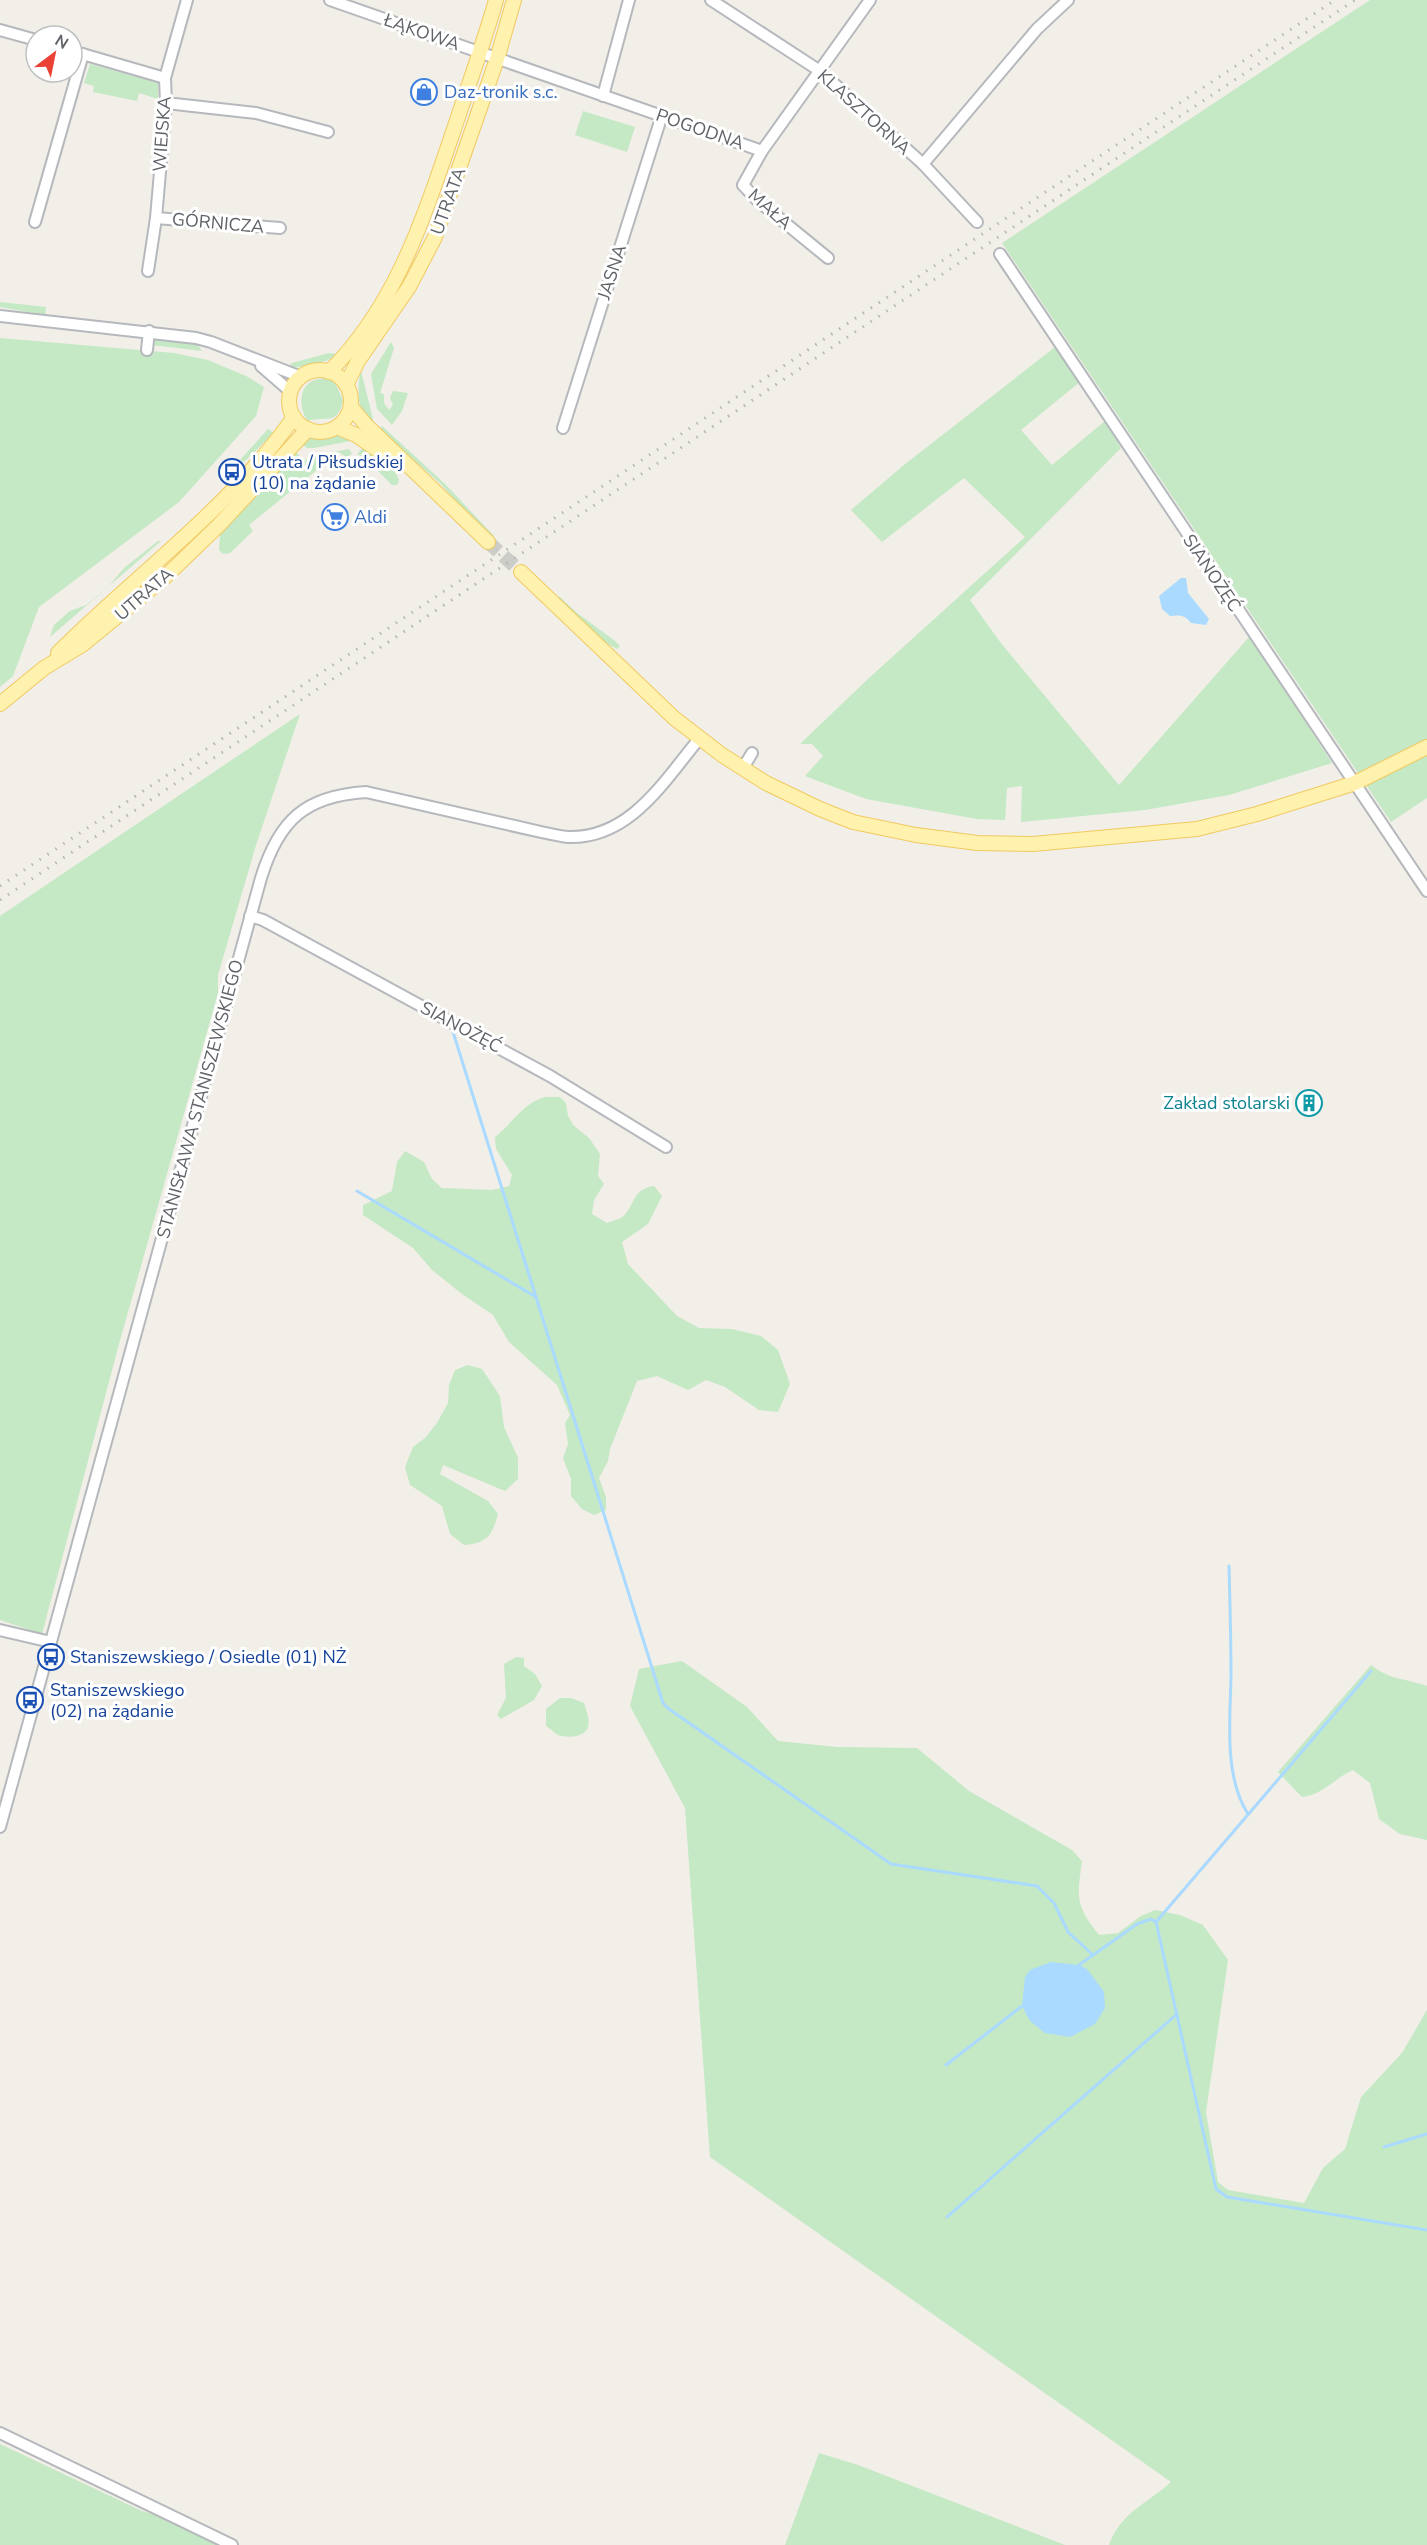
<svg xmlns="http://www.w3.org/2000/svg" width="1427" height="2545" font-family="'Nunito Sans',sans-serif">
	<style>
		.green { fill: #c5e8c5 }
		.water { fill: #aadaff }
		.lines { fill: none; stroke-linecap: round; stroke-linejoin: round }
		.stream { stroke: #aadaff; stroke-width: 3 }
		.major-tunnel { stroke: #ccccc8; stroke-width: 14; stroke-dasharray: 14 7; stroke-linecap: butt }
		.minor-casing { stroke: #b5b8bc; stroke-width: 14 }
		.major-casing { stroke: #f2c960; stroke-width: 16 }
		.minor { stroke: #fff; stroke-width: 10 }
		.major { stroke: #fff2af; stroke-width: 14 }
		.rail { stroke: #b6b7b8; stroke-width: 3; stroke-dasharray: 1.5 8; stroke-linecap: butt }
		.labels { text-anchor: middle; stroke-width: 6; stroke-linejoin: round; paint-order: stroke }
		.street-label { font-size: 18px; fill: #5f6368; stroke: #fff }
		.shop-label { font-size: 18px; fill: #366cbe; stroke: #fff; text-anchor: start }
		.transit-label { font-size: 18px; fill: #164399; stroke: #fff; text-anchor: start }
		.culture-label { font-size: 18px; fill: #0d838f; stroke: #fff; text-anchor: end }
	</style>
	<rect width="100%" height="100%" fill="#f1efe8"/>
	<g class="green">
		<path d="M1370,0H1427V798L1391,822L1002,243Z"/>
		<path d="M90,64L158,83V99L139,93L137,101L93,92L94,86L84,83Z"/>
		<path d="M583,111L635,127L627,152L575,135Z"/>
		<path d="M0,302L46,307L45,315L0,307Z"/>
		<path d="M162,337L196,343L202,351L152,345L157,338Z"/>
		<path d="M0,338L174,353L208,360L246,376L264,387L256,416L179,502L39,607L13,676L0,687Z"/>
		<path d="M391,342L394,348L380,393L384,394V403L389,410L393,405L390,398L393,391L408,393L402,411L392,425L377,409L371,374Z"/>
		<path d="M1055,347L1081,381L1021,430L1052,465L1105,421L1121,448L970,600L1000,642L1119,785L1250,636L1332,763L1229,795L1145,810L1021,822L1022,786L1007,788L1005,820L977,819L866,799L805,776L823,756L812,744H800L869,678L1025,537L964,478L882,542L851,510L904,465Z"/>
		<path d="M329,353L338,354C330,362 300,369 288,367L292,363Z"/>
		<path d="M361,371L373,419L372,422C369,418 364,414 362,410C357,401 358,381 361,371Z"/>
		<path d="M333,378L343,400C338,427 325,415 308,421C298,408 298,383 318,379C323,378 328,379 333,378Z"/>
		<path d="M382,426L445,484L494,536L492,538L472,519L441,484L379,429Z"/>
		<path d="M268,429L274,433L244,462L240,460Z"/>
		<path d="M338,436L356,440L314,448H307L301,443L311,438Z"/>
		<path d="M365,446L396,473L399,480L397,485H392L365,458L357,454Z"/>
		<path d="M349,449L352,454L346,457L339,452L249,525L253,531L230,553L223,554L219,550L220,534L294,450L304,461L313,456Z"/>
		<path d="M158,541H161L50,637L54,625L70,611L86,605L109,586L124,568Z"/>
		<path d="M559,596L577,613L615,641L620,646L617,649L601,640L559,600Z"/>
		<path d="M300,714L256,845L218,975V993L119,1344L42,1634L0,1620V916Z"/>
		<path d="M545,1097H560L566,1103L568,1116L573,1125L589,1138L600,1154L598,1176L604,1184L594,1200L592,1214L607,1223C611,1221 617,1220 621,1218C635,1208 631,1189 654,1186L662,1196L648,1224L622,1242L628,1264L677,1316L699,1328L732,1329L761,1336L778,1350L790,1384L778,1412L759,1410L725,1387L706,1380L688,1390L657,1376L637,1381L610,1449L608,1461L599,1478L606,1497V1510L594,1515L582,1509L571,1496V1479L563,1458L568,1444L565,1423L570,1415L557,1385L509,1342L493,1315L462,1294L432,1270L413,1248L363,1215V1205L392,1191L397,1162L405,1151L424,1162L432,1179L442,1188L492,1190L509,1186L512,1175L496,1149L495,1137C513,1123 523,1103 545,1097Z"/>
		<path d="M468,1365L482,1369L500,1396L504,1427L518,1458V1479L505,1491L443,1465L440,1474L488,1501L498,1514C492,1536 487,1543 464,1545L450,1534L442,1506L410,1485L405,1467L413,1447L425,1438L437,1423L448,1403L449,1385L455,1370Z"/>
		<path d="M516,1657L524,1658V1666L535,1674L542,1686L534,1700L501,1719L497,1715L506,1698L504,1664Z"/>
		<path d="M682,1661L747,1707L778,1741L837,1747L917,1748L969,1791L1072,1850L1082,1861C1077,1898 1075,1905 1099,1935L1118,1933L1141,1916L1155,1910L1180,1915L1203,1925L1228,1960L1206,2112L1218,2182L1228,2190L1304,2203L1323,2168L1345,2149L1361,2097L1402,2053L1427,2010V2545H1109C1120,2513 1148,2503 1171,2482L710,2157L685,1808L630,1706L639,1669Z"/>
		<path d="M1371,1665C1390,1680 1404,1678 1427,1686V1840L1400,1834L1379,1819L1370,1783L1353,1770C1333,1779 1323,1795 1302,1797L1278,1772Z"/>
		<path d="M560,1698H571L584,1703C586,1710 590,1720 588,1727C585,1738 566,1738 558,1735C554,1733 550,1728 546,1726V1709Z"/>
		<path d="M0,2444L142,2511L190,2525L232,2545H0Z"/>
		<path d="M819,2453L858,2465L1065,2545H785Z"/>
	</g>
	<g class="water">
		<path d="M1181,578H1186L1188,593L1209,619L1206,625L1191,623C1185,615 1180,615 1170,616L1162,609L1159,596Z"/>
		<path d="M1051,1962L1079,1965L1087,1969L1104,1992L1105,2008L1095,2024L1070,2037L1045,2033L1030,2021L1022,2006L1025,1977L1030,1970Z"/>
	</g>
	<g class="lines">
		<g class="stream">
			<path d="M453,1032L663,1703L669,1709L891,1864L1037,1886L1054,1903L1068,1932L1093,1955"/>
			<path d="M357,1191L536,1297"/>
			<path d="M1229,1566C1230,1603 1231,1641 1231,1678C1230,1721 1224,1777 1248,1814"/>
			<path d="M1156,1922L1371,1671"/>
			<path d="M1079,1965L1137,1924L1151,1919L1156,1922L1216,2189L1227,2197L1427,2230"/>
			<path d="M946,2065L1022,2006"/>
			<path d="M1384,2147L1427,2134"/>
			<path d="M947,2217L1177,2014"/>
		</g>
		<path class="major-tunnel" d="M488,542L521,572"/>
		<defs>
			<g id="minor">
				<path d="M330,0L762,151L870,0"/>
				<path d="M711,0L820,71L923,164L977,222"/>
				<path d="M0,30L36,40"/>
				<path d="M72,51L165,78"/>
				<path d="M603,96L629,0"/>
				<path d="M166,103L256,113L328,132"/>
				<path d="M762,151L743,185L757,200L828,258"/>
				<path d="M923,164L1037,29L1068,0"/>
				<path d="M156,218L280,228"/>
				<path d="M35,222L83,54"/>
				<path d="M1000,254L1427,891"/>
				<path d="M148,271L156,218L166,103L165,78L187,0"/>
				<path d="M0,316L196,338L211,342L301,377"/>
				<path d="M147,350L149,331"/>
				<path d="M261,366L291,392"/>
				<path d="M563,428L662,115"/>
				<path d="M743,768L752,753"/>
				<path d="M250,916L263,920L550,1076L666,1147"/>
				<path d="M0,1630L51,1642"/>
				<path d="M0,1827L261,878C279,820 305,796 366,792L541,832C550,834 559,836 568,837C630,839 664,781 699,739"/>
				<path d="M0,2433L232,2545"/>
			</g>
			<g id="major">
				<circle cx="320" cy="401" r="31"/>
				<path d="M329,372C395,307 423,220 452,135C467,90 483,45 496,0"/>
				<path d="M346,385L358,361L409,287L435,237L497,59L514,0"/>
				<path d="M351,407L366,425L488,542"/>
				<path d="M337,427L356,435L395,462"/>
				<path d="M521,572L674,718L722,755L766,783L820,809L853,822L916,835L977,843L1033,844L1197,829L1257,814L1355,783L1427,747"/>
				<path d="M58,653C137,574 229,509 294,417"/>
				<path d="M0,704L44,668L82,645L164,578L219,525L308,429"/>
			</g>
		</defs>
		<use href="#minor" class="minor-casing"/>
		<use href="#major" class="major-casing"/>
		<use href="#minor" class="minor"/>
		<use href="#major" class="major"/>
		<g class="rail">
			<path d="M0,886L1335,0"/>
			<path d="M0,900L1355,0"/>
		</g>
	</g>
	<defs>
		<symbol id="shop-ring" viewBox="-11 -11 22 22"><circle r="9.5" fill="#fff" stroke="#3f7fe0" stroke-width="1.5"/><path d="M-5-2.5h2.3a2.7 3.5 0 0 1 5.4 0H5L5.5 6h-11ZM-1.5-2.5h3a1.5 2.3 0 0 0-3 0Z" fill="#3f7fe0"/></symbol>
		<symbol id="bus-ring" viewBox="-11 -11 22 22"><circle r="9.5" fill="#fff" stroke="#1a4fb4" stroke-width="1.5"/><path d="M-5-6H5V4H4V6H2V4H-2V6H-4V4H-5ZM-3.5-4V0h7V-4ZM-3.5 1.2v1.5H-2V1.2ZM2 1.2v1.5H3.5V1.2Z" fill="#1a4fb4"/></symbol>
		<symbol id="supermarket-ring" viewBox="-11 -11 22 22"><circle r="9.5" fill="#fff" stroke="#3f7fe0" stroke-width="1.5"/><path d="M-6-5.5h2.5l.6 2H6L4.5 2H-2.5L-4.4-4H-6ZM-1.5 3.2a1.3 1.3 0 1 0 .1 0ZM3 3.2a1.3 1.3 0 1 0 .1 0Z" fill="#3f7fe0"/></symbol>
		<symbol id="building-ring" viewBox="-11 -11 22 22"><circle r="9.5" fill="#fff" stroke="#0f9aa8" stroke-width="1.5"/><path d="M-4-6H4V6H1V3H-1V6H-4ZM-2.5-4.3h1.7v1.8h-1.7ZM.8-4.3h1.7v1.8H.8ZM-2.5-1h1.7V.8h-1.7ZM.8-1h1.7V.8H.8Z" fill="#0f9aa8"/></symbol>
	</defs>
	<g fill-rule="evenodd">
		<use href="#shop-ring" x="409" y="77" width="30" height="30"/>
		<use href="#bus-ring" x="217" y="457" width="30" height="30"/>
		<use href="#supermarket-ring" x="320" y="502" width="30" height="30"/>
		<use href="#building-ring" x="1294" y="1088" width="30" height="30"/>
		<use href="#bus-ring" x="36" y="1642" width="30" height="30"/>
		<use href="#bus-ring" x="15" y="1685" width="30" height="30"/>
	</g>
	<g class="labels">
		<g class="street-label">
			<text transform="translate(422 32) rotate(19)" y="6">ŁĄKOWA</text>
			<text transform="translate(864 112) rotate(42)" y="6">KLASZTORNA</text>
			<text transform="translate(700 129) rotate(19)" y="6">POGODNA</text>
			<text transform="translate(162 134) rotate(-86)" y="6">WIEJSKA</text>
			<text transform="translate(448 201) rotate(-70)" y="6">UTRATA</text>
			<text transform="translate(770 209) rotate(42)" y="6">MAŁA</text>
			<text transform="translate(218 223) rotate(5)" y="6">GÓRNICZA</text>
			<text transform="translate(612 272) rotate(-72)" y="6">JASNA</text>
			<text transform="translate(1212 573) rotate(56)" y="6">SIANOŻĘĆ</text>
			<text transform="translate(144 594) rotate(-41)" y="6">UTRATA</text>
			<text transform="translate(461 1027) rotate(28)" y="6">SIANOŻĘĆ</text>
			<text transform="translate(200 1099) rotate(-75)" y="6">STANISŁAWA STANISZEWSKIEGO</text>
		</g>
		<g class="shop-label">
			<text x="444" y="98">Daz-tronik s.c.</text>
			<text x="354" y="523">Aldi</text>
		</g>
		<g class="transit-label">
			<text x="252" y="468">Utrata / Piłsudskiej<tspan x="252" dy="21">(10) na żądanie</tspan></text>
			<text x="70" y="1663">Staniszewskiego / Osiedle (01) NŻ</text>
			<text x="50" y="1696">Staniszewskiego<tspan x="50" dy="21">(02) na żądanie</tspan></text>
		</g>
		<g class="culture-label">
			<text x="1290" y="1109">Zakład stolarski</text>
		</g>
	</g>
	<g transform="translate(54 54) rotate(32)"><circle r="28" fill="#ffffff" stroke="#bfc1c3" stroke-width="1.5"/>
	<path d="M0-4.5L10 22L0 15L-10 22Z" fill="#ea4335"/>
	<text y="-9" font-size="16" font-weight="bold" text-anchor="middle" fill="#5f6368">N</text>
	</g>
</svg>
